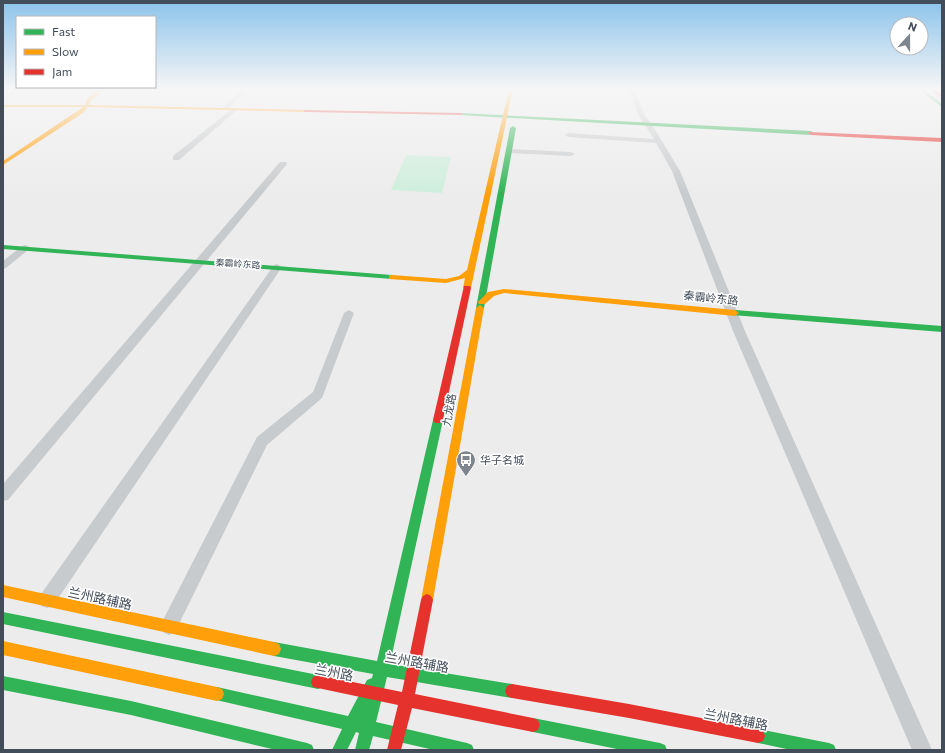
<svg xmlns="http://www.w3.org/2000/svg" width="945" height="753" font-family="Commissioner,'Noto Sans SC',sans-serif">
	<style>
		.green { fill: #ceeedc }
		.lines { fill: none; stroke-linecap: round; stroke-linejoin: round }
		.street { fill: #c8cbcd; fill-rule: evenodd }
		.fast { fill: #30b455; fill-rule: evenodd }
		.slow { fill: #ff9f0a; fill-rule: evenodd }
		.jam { fill: #e5322d; fill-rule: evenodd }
		.labels { text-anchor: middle; stroke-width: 3; stroke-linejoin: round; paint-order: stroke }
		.far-street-label { font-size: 9px; fill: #434d59; stroke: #fff }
		.street-label { font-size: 11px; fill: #434d59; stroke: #fff }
		.poi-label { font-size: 11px; fill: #434d59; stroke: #fff; text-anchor: start }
		.near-street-label { font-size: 13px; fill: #434d59; stroke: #fff }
	</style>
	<rect width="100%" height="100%" fill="#edecec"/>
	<path class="green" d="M406,155L451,157L442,193L391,190Z"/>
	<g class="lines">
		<g class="street">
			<path d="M17,89H24L3,100V96Z"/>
			<path d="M243,89H249L228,109H224V107Z"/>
			<path d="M628,89H634L645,116L654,128L680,171L745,331L932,750H912L733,331L672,171L656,143L568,137L565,135L568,133L654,139L639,116Z"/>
			<path d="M232,109L237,110L179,160H173V156Z"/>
			<path d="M506,149L571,152L575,154L571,156L509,153H506Z"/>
			<path d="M280,162H286L287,164L8,500L3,501V484Z"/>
			<path d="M25,245L28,246L30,248L28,250L6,268L3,269V261L22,246Z"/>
			<path d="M277,264L282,267L53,606L47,608L41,606L39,600L41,594L274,265Z"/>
			<path d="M349,310L354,313L322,398L267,445L175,632L169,635L163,632L160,626L163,620L257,437L313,392L344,313Z"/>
		</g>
		<g class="fast">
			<path d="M918,89H923L942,104V107Z"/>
			<path d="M461,113L811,131L814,133L811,135L459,115V113Z"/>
			<path d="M513,126L516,128L484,308L480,311L476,308L510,128Z"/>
			<path d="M3,245L392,275L396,277L392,279L3,249Z"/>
			<path d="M735,310L942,326V332L732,315L731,313Z"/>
			<path d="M438,416L441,417L443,420L390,664L512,684L517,686L519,691L517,696L512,698L387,677L376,722L467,743L472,745L474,750H434L373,736L369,750H355L359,733L356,732L347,750H332L342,729L212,699L210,694L212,689L217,687L348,716L367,680L372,678L373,674L274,656L269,654L267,649L269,644L274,642L377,661L433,420L435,417Z"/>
			<path d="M3,612L318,675L323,677L325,682L323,687L318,689L3,624Z"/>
			<path d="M3,676L131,701L307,743L312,745L314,750H276L131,715L3,690Z"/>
			<path d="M533,718L660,743L665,745L667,750H622L533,732L528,730L526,725L528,720Z"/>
			<path d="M758,729L829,743L834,745L836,750H791L758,743L753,741L751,736L753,731Z"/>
		</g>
		<g class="slow">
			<path d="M101,89H106L91,100L89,105L306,110L308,111L306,112L88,107L83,113L3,165V161L83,107H3V105H85L87,98Z"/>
			<path d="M509,89H513L471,288L467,290L463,288L465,278L446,283L389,279V275H392L446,279L459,276L467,270Z"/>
			<path d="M504,289L735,310L739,313L735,316L504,293L494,296L485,304H479L478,302L488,292Z"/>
			<path d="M480,305L484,308L433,600L431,604L427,606L423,604L421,600L476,308Z"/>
			<path d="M3,585L274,642L279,644L281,649L279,654L274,656L3,597Z"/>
			<path d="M3,641L217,687L222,689L224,694L222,699L217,701L3,655Z"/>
		</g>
		<g class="jam">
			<path d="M929,89H934L942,95V98Z"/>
			<path d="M304,110L461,113L463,114L461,115L306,112H304Z"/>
			<path d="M809,132L942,138V142L811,135L808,133Z"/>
			<path d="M464,286H470L471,288L443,420L441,423H435L433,420Z"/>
			<path d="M427,594L431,596L433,600L415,694L533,718L538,720L540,725L538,730L533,732L412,708L401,750H387L398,705L313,687L311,682L313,677L318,675L402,692L421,600L423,596Z"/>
			<path d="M512,684L629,704L758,729L763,731L765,736L763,741L758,743L629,718L512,698L507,696L505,691L507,686Z"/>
		</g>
	</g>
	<linearGradient id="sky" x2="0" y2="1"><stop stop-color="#8bc3eb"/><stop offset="0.46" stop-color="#f7f6f6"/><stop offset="1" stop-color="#f7f6f6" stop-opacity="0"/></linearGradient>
	<rect width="945" height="194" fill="url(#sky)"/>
	<defs>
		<symbol id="bus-pin" viewBox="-11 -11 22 30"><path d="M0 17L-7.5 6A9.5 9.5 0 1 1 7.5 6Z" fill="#7e858c" stroke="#fff"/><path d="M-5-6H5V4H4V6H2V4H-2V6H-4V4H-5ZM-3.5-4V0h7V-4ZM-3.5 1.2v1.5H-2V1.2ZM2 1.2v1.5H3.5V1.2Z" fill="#fff"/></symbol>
	</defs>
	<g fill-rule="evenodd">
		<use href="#bus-pin" x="455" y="449" width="22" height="30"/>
	</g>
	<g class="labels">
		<g class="far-street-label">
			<text transform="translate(238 264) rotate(4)" y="3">秦霸岭东路</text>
		</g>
		<g class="street-label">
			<text transform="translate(711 298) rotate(6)" y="4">秦霸岭东路</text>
			<text transform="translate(449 410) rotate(-80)" y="4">九龙路</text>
		</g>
		<g class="poi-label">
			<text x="480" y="464">华子名城</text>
		</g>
		<g class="near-street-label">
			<text transform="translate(100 598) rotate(12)" y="5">兰州路辅路</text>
			<text transform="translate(417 662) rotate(10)" y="5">兰州路辅路</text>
			<text transform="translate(334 672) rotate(11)" y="5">兰州路</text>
			<text transform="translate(736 719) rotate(11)" y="5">兰州路辅路</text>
		</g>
	</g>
	<rect width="945" height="753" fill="none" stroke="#434d59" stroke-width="8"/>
	<rect x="16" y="16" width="140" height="72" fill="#ffffff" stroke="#b4b8bd"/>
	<rect x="24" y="29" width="20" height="6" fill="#30b455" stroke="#b4b8bd"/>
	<text x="52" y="36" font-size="12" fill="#434d59">Fast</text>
	<rect x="24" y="49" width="20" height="6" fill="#ff9f0a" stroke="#b4b8bd"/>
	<text x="52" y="56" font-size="12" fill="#434d59">Slow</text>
	<rect x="24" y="69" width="20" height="6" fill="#e5322d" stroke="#b4b8bd"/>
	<text x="52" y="76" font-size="12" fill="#434d59">Jam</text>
	<g transform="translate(909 36) rotate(21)"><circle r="19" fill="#ffffff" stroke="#b4b8bd"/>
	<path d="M0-3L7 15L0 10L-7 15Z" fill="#7e858c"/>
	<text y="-6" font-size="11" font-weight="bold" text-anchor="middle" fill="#434d59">N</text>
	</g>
</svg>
